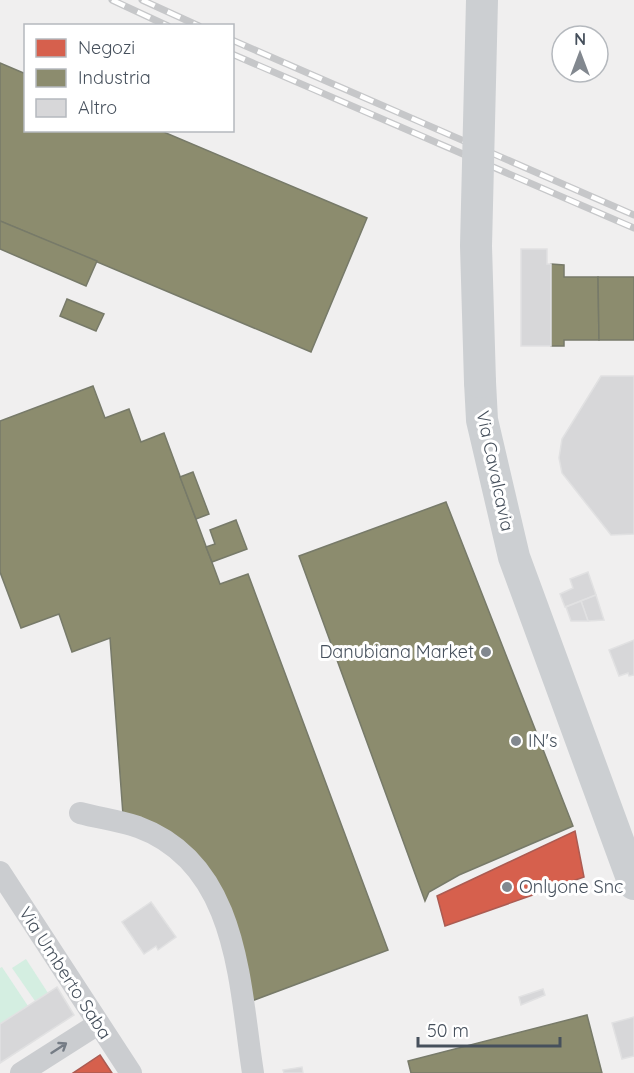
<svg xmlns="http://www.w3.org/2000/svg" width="634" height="1073" font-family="Quicksand,sans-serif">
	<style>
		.green { fill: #d4eee1 }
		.shops { fill: #d6604d; stroke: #ab5b52; stroke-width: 1.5 }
		.industry { fill: #8c8c6e; stroke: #777a69; stroke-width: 1.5 }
		.building { fill: #d7d7d9; stroke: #e1e1e2; stroke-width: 1.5 }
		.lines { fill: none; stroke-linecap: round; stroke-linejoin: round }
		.street { stroke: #cbcdd0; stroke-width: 22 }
		.secondary { stroke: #cccfd2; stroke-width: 32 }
		.rail-casing { stroke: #c6c7c9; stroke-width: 7 }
		.rail { stroke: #fff; stroke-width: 4.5; stroke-dasharray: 14; stroke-linecap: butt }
		.secondary-bridge { stroke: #cccfd2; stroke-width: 32 }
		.oneway { stroke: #757c85 }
		.poi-dot { fill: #82888f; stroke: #fff; stroke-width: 2 }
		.labels { text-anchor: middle; stroke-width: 6; stroke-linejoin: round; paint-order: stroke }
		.street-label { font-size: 18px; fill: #46505c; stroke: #fff }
		.poi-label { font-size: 18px; fill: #46505c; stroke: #fff; text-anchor: start }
	</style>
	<rect width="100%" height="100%" fill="#f0efef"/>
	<g class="green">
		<path d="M26,959L48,993L35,1001L12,968Z"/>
		<path d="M2,967L28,1006L0,1024V968Z"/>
	</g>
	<g class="shops">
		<path d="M575,831L584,877L445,926L437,896Z"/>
		<path d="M100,1055L112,1073H73Z"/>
	</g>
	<g class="industry">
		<path d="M0,63L26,74V130H159L367,218L311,352L0,221Z"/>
		<path d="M0,221L97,261L86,286L0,249Z"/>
		<path d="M551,264L564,265V277H598L599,340H564V346H551Z"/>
		<path d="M598,277H634V340H599Z"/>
		<path d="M67,299L104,314L96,331L60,316Z"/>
		<path d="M93,386L105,418L129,409L141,442L164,433L220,584L248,574L388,950L249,1002L227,905L123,815L110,638L72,652L59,614L21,628L0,572V421Z"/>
		<path d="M193,472L209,514L196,519L180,477Z"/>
		<path d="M446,502L573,826L459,875L429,892L425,901L299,556Z"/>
		<path d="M236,520L247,549L212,562L206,547L215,544L210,530Z"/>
		<path d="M587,1015L602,1073H411L408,1061Z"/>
	</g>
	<g class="building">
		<path d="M521,249H547V264H551V346H521Z"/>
		<path d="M601,376H634V534L611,535L562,473L559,458L562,439Z"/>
		<path d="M588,572L596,595L565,607L560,594L573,588L570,579Z"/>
		<path d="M596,595L604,620L588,621L581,601Z"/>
		<path d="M581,601L588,621H571L566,607Z"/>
		<path d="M634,640V675L629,676L628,673L619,676L609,650Z"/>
		<path d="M151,902L176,937L158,950L156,946L144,954L122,922Z"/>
		<path d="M57,987L74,1015L0,1063V1024Z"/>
		<path d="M543,989L545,995L521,1005L519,997Z"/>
		<path d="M634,1017V1056L622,1059L612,1023Z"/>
		<path d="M302,1067L303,1073H284L283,1070Z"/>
	</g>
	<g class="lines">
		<g class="street">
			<path d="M80,813C99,818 120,821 138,827C239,864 239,984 253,1073"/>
			<path d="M0,872L131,1073"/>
			<path d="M21,1073L98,1024"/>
		</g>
		<path class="secondary" d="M480,382L482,420L514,557L634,884"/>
		<defs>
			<g id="rail">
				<path d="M112,0L168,26"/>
				<path d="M142,0L199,26"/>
				<path d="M232,40L634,215"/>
				<path d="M232,54L634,228"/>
			</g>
		</defs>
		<use href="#rail" class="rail-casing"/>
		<use href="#rail" class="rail"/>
		<path class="secondary-bridge" d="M480,382L476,246L482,0"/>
	</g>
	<defs><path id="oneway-shaft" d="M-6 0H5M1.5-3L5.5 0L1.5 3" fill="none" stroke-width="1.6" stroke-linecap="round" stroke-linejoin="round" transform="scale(1.5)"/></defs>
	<use class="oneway" href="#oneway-shaft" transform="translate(59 1048) rotate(-33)"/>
	<g class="poi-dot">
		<circle cx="486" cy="652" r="6"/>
		<circle cx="516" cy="741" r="6"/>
		<circle cx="507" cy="887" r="6"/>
	</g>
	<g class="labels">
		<g class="street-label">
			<text transform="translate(495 471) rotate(78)" y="6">Via Cavalcavia</text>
			<text transform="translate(65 973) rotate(57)" y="6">Via Umberto Saba</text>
		</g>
		<g class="poi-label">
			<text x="474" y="658" text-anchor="end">Danubiana Market</text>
			<text x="528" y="747">IN's</text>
			<text x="519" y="893">Onlyone Snc</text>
		</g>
	</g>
	<rect x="24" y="24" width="210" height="108" fill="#ffffff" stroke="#b5b9be" stroke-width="1.5"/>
	<rect x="36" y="39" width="30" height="18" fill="#d6604d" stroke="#b5b9be" stroke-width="1.5"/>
	<text x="78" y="54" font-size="18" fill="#46505c">Negozi</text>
	<rect x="36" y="69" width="30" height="18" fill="#8c8c6e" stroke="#b5b9be" stroke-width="1.5"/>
	<text x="78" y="84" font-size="18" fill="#46505c">Industria</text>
	<rect x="36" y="99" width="30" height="18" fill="#d7d7d9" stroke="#b5b9be" stroke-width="1.5"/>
	<text x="78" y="114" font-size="18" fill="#46505c">Altro</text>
	<g transform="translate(580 54)"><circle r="28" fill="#ffffff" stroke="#b5b9be" stroke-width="1.5"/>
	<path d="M0-4.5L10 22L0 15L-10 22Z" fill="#82888f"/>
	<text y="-9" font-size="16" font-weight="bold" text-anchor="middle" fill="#46505c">N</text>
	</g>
	<path d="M418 1037v9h142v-9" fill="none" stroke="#46505c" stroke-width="3"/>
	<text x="427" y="1037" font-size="18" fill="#46505c" stroke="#ffffff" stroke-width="4.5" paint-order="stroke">50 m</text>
</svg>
